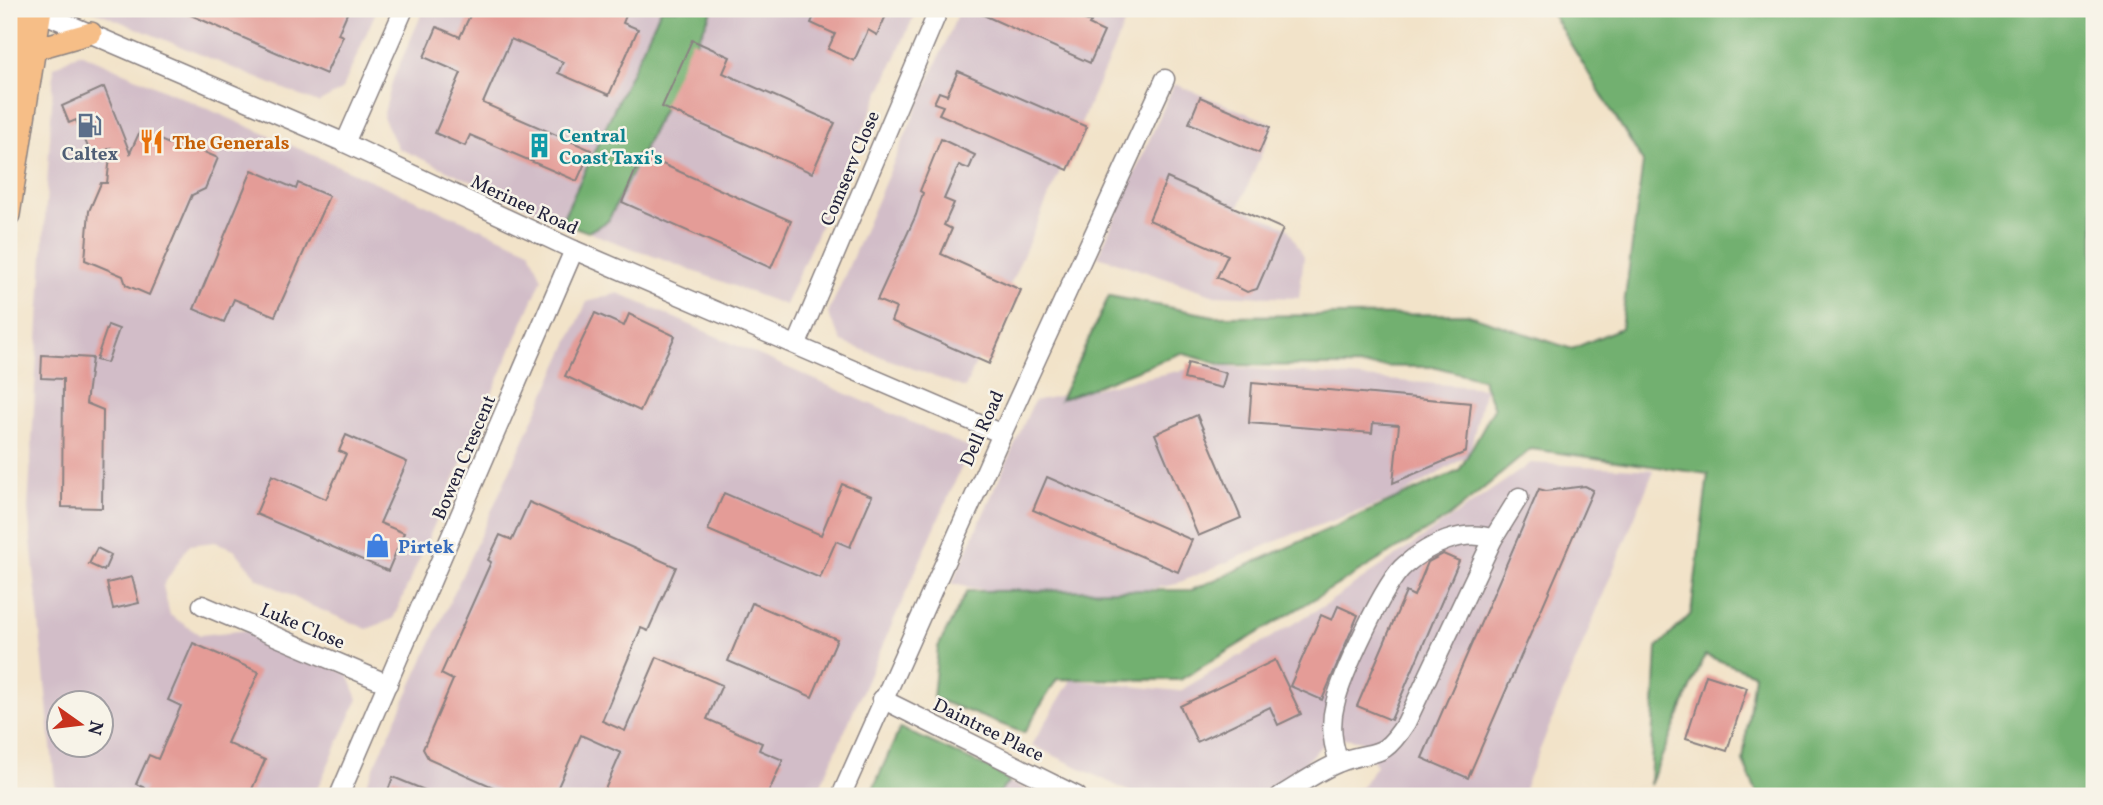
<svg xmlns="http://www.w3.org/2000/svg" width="2103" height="805" font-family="Vollkorn,serif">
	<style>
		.industrial { fill: #d2bdc8; fill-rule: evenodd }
		.forest { fill: #72b070; stroke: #4a6956; stroke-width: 2 }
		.building { fill: #e49c97 }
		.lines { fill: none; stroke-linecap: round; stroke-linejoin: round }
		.minor-casing { stroke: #8a8282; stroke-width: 21 }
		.major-casing { stroke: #8a8282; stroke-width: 24 }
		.minor { stroke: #fff; stroke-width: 18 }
		.major { stroke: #f6be87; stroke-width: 21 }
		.labels { text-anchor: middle; stroke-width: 5; stroke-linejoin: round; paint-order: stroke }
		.culture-label { font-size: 19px; font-weight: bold; fill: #0d838f; stroke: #f7f3e8; text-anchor: start }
		.food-label { font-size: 19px; font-weight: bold; fill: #c56008; stroke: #f7f3e8; text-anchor: start }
		.service-label { font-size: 19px; font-weight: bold; fill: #4e5e75; stroke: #f7f3e8 }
		.street-label { font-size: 19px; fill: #22223b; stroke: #f7f3e8 }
		.shop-label { font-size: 19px; font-weight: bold; fill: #366cbe; stroke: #f7f3e8; text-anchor: start }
	</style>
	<rect width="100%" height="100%" fill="#f7f3e8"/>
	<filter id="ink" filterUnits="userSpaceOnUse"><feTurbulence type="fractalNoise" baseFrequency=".0143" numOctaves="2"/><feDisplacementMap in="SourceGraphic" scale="14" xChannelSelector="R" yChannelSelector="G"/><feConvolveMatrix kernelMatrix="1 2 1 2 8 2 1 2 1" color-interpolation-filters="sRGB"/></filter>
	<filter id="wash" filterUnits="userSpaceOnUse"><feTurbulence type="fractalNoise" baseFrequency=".00686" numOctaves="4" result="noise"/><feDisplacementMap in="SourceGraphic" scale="28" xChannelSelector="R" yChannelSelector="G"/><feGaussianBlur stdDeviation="1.57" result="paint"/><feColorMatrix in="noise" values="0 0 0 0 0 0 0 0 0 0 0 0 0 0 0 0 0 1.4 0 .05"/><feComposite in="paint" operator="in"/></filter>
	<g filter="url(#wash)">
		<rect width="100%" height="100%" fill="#f2e3c9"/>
		<g class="industrial">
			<path d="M90,9H377L342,90L318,103Z"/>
			<path d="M424,9H661L561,222L398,148L383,117L393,79Z"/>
			<path d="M713,9H917L785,305L588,232L608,220Z"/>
			<path d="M960,9H1131L965,388L842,342L828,314Z"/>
			<path d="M80,53L530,250L542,279L393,619L367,629L307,604L257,578L234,549L215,542L189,545L163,586L170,615L200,635L247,630L348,674L358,699L314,796H56L28,509L54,67ZM60,704H102V746H60Z"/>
			<path d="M1174,84L1274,124L1239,207L1287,227L1304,256L1299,298L1215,295L1098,256Z"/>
			<path d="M618,293L970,448L816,796H361L587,302Z"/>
			<path d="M1207,365L1485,388L1469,455L1397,498L1291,535L1173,585L1062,604L952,584L1034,401Z"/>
			<path d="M1531,463L1654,470L1521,796H1330L1362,787L1376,765L1362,741L1331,736L1304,764L1259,796H1138L1032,745L1071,680L1180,691L1325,605Z"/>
			<path d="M1009,782L1041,796H996Z"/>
		</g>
		<g class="forest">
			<path d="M661,9H713L608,221L588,232L561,222Z"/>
			<path d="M1549,9H2094V796H1758L1743,761L1754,674L1705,655L1650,784L1657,648L1691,614L1708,474L1531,449L1448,518L1180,680L1057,679L1024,733L933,698L938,647L967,591L1192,590L1459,471L1494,408L1482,379L1436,367L1223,365L1181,353L1060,400L1109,296L1214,316L1466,314L1572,349L1621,328L1643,162Z"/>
			<path d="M900,728L993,770L1009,782L996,796H870Z"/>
		</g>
		<g id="blocks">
			<g class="building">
				<path d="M177,9H349L338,34L343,36L326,74Z"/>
				<path d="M473,9H618L627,13L623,23L638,29L609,95L558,73L563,62L511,39L483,103L591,150L577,181L470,135L465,146L435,133L461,73L424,57L437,27L460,37Z"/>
				<path d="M817,9L828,14L830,9H889L877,35L868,30L854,61L828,49L835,34L811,23Z"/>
				<path d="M970,9H1053L1091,22L1089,25L1104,32L1090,63Z"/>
				<path d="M692,40L730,57L723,73L835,123L812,173L662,107Z"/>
				<path d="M958,71L1087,127L1068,170L939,114L943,106L934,103L939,92L947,95Z"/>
				<path d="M104,87L130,153L140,131L169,144L172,138L218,158L205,189L192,195L149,295L126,285L123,276L85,260L89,211L101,183H107L111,148L92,156L76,120L69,123L62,106Z"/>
				<path d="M1200,97L1270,127L1259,153L1189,123Z"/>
				<path d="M941,139L975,155L969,169L959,165L944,199L954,203L944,225L952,229L941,254L1021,290L989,364L891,321L896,308L877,300L916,215L923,193L920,191Z"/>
				<path d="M642,155L791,221L771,268L622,202Z"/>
				<path d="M252,170L296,189L298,183L329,196L275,316L234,299L224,322L194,309Z"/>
				<path d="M1167,178L1283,229L1257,289L1247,292L1217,277L1228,255L1149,220Z"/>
				<path d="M595,313L624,326L629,314L675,336L640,411L565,376Z"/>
				<path d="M108,325L119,329L107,363L96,360Z"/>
				<path d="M42,355L92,358L86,403L103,410L102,508L62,507L63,379L41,378Z"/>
				<path d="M1188,363L1226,373L1222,388L1184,379Z"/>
				<path d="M1252,383L1471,403L1466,452L1393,483L1399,425L1373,423L1372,433L1249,423Z"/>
				<path d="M1197,415L1241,518L1198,536L1155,434Z"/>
				<path d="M346,435L407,462L380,523L404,533L388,571L256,514L272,475L326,499L346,454L339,451Z"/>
				<path d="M1047,477L1192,540L1178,572L1033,510Z"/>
				<path d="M842,484L872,496L850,547L836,541L820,578L708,530L724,493L821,535Z"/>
				<path d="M1585,486L1593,490L1468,778L1422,758L1539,489L1546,491Z"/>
				<path d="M529,502L676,567L648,631L641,628L602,721L625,731L657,657L722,685L707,719L762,743L759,750L783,760L767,796H602L621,753L581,735L554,796H513L428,758L423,749L453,680L441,674L491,562L488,560L500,535L512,540Z"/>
				<path d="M97,548L111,555L104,571L89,564Z"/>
				<path d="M1443,554L1459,561L1391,720L1357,706L1406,592L1414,596L1428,562Z"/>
				<path d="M132,577L139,603L113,609L107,583Z"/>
				<path d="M752,603L837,639L812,697L728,661Z"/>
				<path d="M1338,606L1358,615L1322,700L1290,686L1321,615L1332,620Z"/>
				<path d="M193,643L259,672L227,743L265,760L249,796H141L145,788L136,784L149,755L158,759L181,706L168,700Z"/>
				<path d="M1275,660L1301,714L1278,725L1270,707L1197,742L1180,706Z"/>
				<path d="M1706,675L1747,688L1727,751L1686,738Z"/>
				<path d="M393,777L439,796H386Z"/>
			</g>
		</g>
	</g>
	<g filter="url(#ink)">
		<use href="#blocks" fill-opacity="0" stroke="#8a8282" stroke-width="2"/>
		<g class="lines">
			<defs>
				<g id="minor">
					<path d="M33,9L345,143L574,250L1002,434"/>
					<path d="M345,143L404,9"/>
					<path d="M797,344L939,9"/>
					<path d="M1493,539L1519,497"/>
					<path d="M202,605L388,684"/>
					<path d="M882,699L1077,796"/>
					<path d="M339,796L574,250"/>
					<path d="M841,796L1002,434L1165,79"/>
					<path d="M1280,796C1299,785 1318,771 1338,763C1374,747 1379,765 1406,723L1493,539C1464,528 1428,545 1405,565C1385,581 1341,677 1335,704C1330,723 1332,743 1339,762"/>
				</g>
				<g id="major">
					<path d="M35,49L91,33"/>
					<path d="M9,109L23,9"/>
					<path d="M9,215L41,9"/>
				</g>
			</defs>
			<use href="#minor" class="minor-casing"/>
			<use href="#major" class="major-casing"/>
			<use href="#minor" class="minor"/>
			<use href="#major" class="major"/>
		</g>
	</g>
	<defs>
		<symbol id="fuel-bare" viewBox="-9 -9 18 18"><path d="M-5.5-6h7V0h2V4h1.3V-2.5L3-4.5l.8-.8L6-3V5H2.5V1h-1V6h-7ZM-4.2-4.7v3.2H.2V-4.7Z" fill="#5c6f8a" stroke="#f7f3e8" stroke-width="2.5" paint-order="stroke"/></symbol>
		<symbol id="restaurant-bare" viewBox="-9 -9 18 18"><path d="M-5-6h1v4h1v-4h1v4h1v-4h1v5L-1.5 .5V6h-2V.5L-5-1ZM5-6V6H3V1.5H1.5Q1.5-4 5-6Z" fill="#e8710a" stroke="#f7f3e8" stroke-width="2.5" paint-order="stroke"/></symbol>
		<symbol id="building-bare" viewBox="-9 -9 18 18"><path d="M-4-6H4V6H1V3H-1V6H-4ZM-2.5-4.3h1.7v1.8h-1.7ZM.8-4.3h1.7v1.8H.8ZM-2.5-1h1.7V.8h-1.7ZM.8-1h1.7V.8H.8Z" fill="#0f9aa8" stroke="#f7f3e8" stroke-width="2.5" paint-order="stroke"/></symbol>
		<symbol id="shop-bare" viewBox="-9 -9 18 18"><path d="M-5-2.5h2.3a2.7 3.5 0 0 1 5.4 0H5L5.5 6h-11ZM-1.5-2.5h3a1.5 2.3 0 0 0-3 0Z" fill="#3f7fe0" stroke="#f7f3e8" stroke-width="2.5" paint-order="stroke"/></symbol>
	</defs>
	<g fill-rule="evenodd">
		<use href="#fuel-bare" x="72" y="108" width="35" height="35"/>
		<use href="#restaurant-bare" x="134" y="124" width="35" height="35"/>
		<use href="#building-bare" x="522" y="128" width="35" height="35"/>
		<use href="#shop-bare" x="360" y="528" width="35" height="35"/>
	</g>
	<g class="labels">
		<g class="culture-label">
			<text x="559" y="142">Central<tspan x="559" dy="22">Coast Taxi's</tspan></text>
		</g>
		<g class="food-label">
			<text x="172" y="149">The Generals</text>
		</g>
		<g class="service-label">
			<text x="90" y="160">Caltex</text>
		</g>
		<g class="street-label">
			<text transform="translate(849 168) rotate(-67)" y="7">Comserv Close</text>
			<text transform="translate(525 204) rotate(25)" y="7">Merinee Road</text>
			<text transform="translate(981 428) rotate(-66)" y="7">Dell Road</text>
			<text transform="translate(463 457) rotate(-67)" y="7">Bowen Crescent</text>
			<text transform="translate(303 625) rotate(23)" y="7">Luke Close</text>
			<text transform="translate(989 729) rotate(26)" y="7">Daintree Place</text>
		</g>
		<g class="shop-label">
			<text x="398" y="553">Pirtek</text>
		</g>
	</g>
	<rect width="2103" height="805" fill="none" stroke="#f7f3e8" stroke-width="35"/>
	<g transform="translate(80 724) rotate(104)"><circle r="33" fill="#f7f3e8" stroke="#a29fa3" stroke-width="2"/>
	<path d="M0-5L12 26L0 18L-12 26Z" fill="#c8321e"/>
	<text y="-10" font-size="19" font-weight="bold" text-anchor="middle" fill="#22223b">N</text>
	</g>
</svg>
